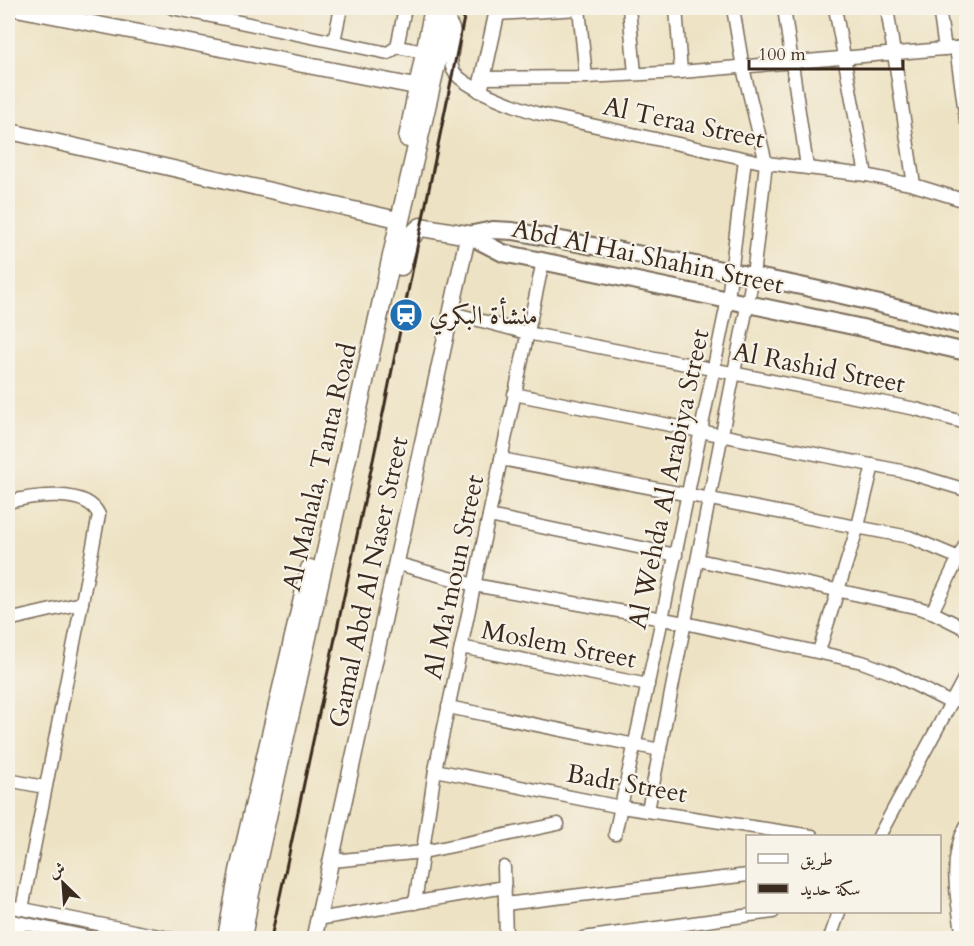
<svg xmlns="http://www.w3.org/2000/svg" width="974" height="946" font-family="Cardo,Amiri,serif">
	<style>
		.lines { fill: none; stroke-linecap: round; stroke-linejoin: round }
		.minor-casing { stroke: #796a58; stroke-width: 15 }
		.tertiary-casing { stroke: #796a58; stroke-width: 18 }
		.secondary-casing { stroke: #796a58; stroke-width: 20 }
		.primary-casing { stroke: #796a58; stroke-width: 21 }
		.minor { stroke: #fff; stroke-width: 12 }
		.tertiary { stroke: #fff; stroke-width: 15 }
		.secondary { stroke: #fff; stroke-width: 16 }
		.primary { stroke: #fff; stroke-width: 18 }
		.rail { stroke: #3b2a1e; stroke-width: 3 }
		.labels { text-anchor: middle; stroke-width: 4.5; stroke-linejoin: round; paint-order: stroke }
		.street-label { font-size: 26px; fill: #3b2a1e; stroke: #f7f3e8 }
		.poi-label { font-size: 26px; fill: #3b2a1e; stroke: #f7f3e8; text-anchor: start }
	</style>
	<rect width="100%" height="100%" fill="#f7f3e8"/>
	<filter id="ink" filterUnits="userSpaceOnUse"><feTurbulence type="fractalNoise" baseFrequency=".0167" numOctaves="2"/><feDisplacementMap in="SourceGraphic" scale="12" xChannelSelector="R" yChannelSelector="G"/><feConvolveMatrix kernelMatrix="1 2 1 2 8 2 1 2 1" color-interpolation-filters="sRGB"/></filter>
	<filter id="wash" filterUnits="userSpaceOnUse"><feTurbulence type="fractalNoise" baseFrequency=".008" numOctaves="4" result="noise"/><feDisplacementMap in="SourceGraphic" scale="24" xChannelSelector="R" yChannelSelector="G"/><feGaussianBlur stdDeviation="1.35" result="paint"/><feColorMatrix in="noise" values="0 0 0 0 0 0 0 0 0 0 0 0 0 0 0 0 0 1.4 0 .05"/><feComposite in="paint" operator="in"/></filter>
	<g filter="url(#wash)">
		<rect width="100%" height="100%" fill="#ede2c3"/>
	</g>
	<g filter="url(#ink)">
		<g class="lines">
			<defs>
				<g id="minor">
					<path d="M172,8L388,53L397,47L405,8"/>
					<path d="M579,8L586,77"/>
					<path d="M629,8L635,74"/>
					<path d="M676,8L681,72"/>
					<path d="M784,8L807,167"/>
					<path d="M835,8L866,175"/>
					<path d="M887,8L914,185"/>
					<path d="M939,8L945,49"/>
					<path d="M497,14L580,9"/>
					<path d="M447,21C463,32 446,55 453,70C461,87 518,107 536,113L766,163L866,175L914,185L966,201"/>
					<path d="M334,41L341,8"/>
					<path d="M397,47L425,52"/>
					<path d="M956,48L966,120"/>
					<path d="M483,78L586,77L681,72L966,47"/>
					<path d="M452,313L527,333L916,409L966,423"/>
					<path d="M514,394L906,472L966,490"/>
					<path d="M501,459L909,537L959,558"/>
					<path d="M8,502C31,496 87,487 99,515L22,909"/>
					<path d="M489,516L676,555"/>
					<path d="M698,560L919,608L932,612L966,629"/>
					<path d="M395,563L474,585L685,623L862,662L892,673L951,703"/>
					<path d="M932,612L966,543"/>
					<path d="M8,620L82,603"/>
					<path d="M461,647L648,685"/>
					<path d="M819,651L858,526L873,465"/>
					<path d="M448,707L660,750"/>
					<path d="M435,770L621,807L812,836"/>
					<path d="M8,780L44,787"/>
					<path d="M648,810L753,276L766,163L743,68L733,8"/>
					<path d="M615,834L662,619L728,299L745,159"/>
					<path d="M879,836L966,675"/>
					<path d="M332,861L423,852L558,824"/>
					<path d="M504,867L506,938"/>
					<path d="M415,903L435,770L543,261"/>
					<path d="M505,904L748,875"/>
					<path d="M8,906L169,938"/>
					<path d="M318,919L505,887"/>
					<path d="M8,920L93,938"/>
					<path d="M17,938L20,923"/>
					<path d="M583,938L773,912"/>
					<path d="M830,938L839,912"/>
					<path d="M963,938C958,901 947,861 966,826"/>
				</g>
				<g id="tertiary">
					<path d="M14,8L418,87"/>
					<path d="M480,90L498,8"/>
					<path d="M8,131L391,218"/>
					<path d="M314,938L468,235"/>
				</g>
				<g id="secondary">
					<path d="M468,235L503,253L858,327L966,352"/>
					<path d="M468,235L493,230L513,231C665,260 818,284 966,327"/>
				</g>
				<g id="primary">
					<path d="M408,138L434,8"/>
					<path d="M401,266C406,251 407,237 421,227L468,235"/>
					<path d="M227,938L239,871L310,569"/>
					<path d="M242,938L250,893L400,220L449,8"/>
				</g>
			</defs>
			<use href="#minor" class="minor-casing"/>
			<use href="#tertiary" class="tertiary-casing"/>
			<use href="#secondary" class="secondary-casing"/>
			<use href="#primary" class="primary-casing"/>
			<use href="#minor" class="minor"/>
			<use href="#tertiary" class="tertiary"/>
			<use href="#secondary" class="secondary"/>
			<use href="#primary" class="primary"/>
			<path class="rail" d="M271,938L385,404L466,8"/>
		</g>
	</g>
	<defs>
		<symbol id="station-disc" viewBox="-11 -11 22 22"><circle r="9.5" fill="#1f6fb2" stroke="#f7f3e8"/><path d="M-3-6H3Q5-6 5-4V2Q5 4 3 4L4.5 6H3L1.5 4h-3L-3 6H-4.5L-3 4Q-5 4-5 2V-4Q-5-6-3-6ZM-3.5-4v3h7v-3ZM-3.5 1v1.5H-2V1ZM2 1v1.5H3.5V1Z" fill="#fff"/></symbol>
	</defs>
	<g fill-rule="evenodd">
		<use href="#station-disc" x="387" y="296" width="38" height="38"/>
	</g>
	<g class="labels">
		<g class="street-label">
			<text transform="translate(684 122) rotate(12)" y="9">Al Teraa Street</text>
			<text transform="translate(648 256) rotate(12)" y="9">Abd Al Hai Shahin Street</text>
			<text transform="translate(819 367) rotate(11)" y="9">Al Rashid Street</text>
			<text transform="translate(319 467) rotate(-77)" y="9">Al Mahala, Tanta Road</text>
			<text transform="translate(668 479) rotate(-78)" y="9">Al Wehda Al Arabiya Street</text>
			<text transform="translate(453 577) rotate(-78)" y="9">Al Ma'moun Street</text>
			<text transform="translate(368 582) rotate(-78)" y="9">Gamal Abd Al Naser Street</text>
			<text transform="translate(559 644) rotate(11)" y="9">Moslem Street</text>
			<text transform="translate(627 783) rotate(10)" y="9">Badr Street</text>
		</g>
		<g class="poi-label">
			<text x="429" y="324">منشأة البكري</text>
		</g>
	</g>
	<rect width="974" height="946" fill="none" stroke="#f7f3e8" stroke-width="30"/>
	<rect x="746" y="835" width="195" height="78" fill="#f7f3e8" stroke="#aca397" stroke-width="1.5"/>
	<rect x="758" y="854" width="30" height="9" fill="#ffffff" stroke="#aca397" stroke-width="1.5"/>
	<text x="800" y="865" font-size="18" fill="#3b2a1e">طريق</text>
	<rect x="758" y="884" width="30" height="9" fill="#3b2a1e" stroke="#aca397" stroke-width="1.5"/>
	<text x="800" y="895" font-size="18" fill="#3b2a1e">سكة حديد</text>
	<g transform="translate(63 883) rotate(335)" stroke="#f7f3e8" stroke-width="4.5" paint-order="stroke">
	<path d="M0-4.5L10 22L0 15L-10 22Z" fill="#3b2a1e"/>
	<text y="-9" font-size="16" font-weight="bold" text-anchor="middle" fill="#3b2a1e">ش</text>
	</g>
	<path d="M749 60v9h154v-9" fill="none" stroke="#3b2a1e" stroke-width="3"/>
	<text x="758" y="60" font-size="18" fill="#3b2a1e" stroke="#f7f3e8" stroke-width="4.5" paint-order="stroke">100 m</text>
</svg>
